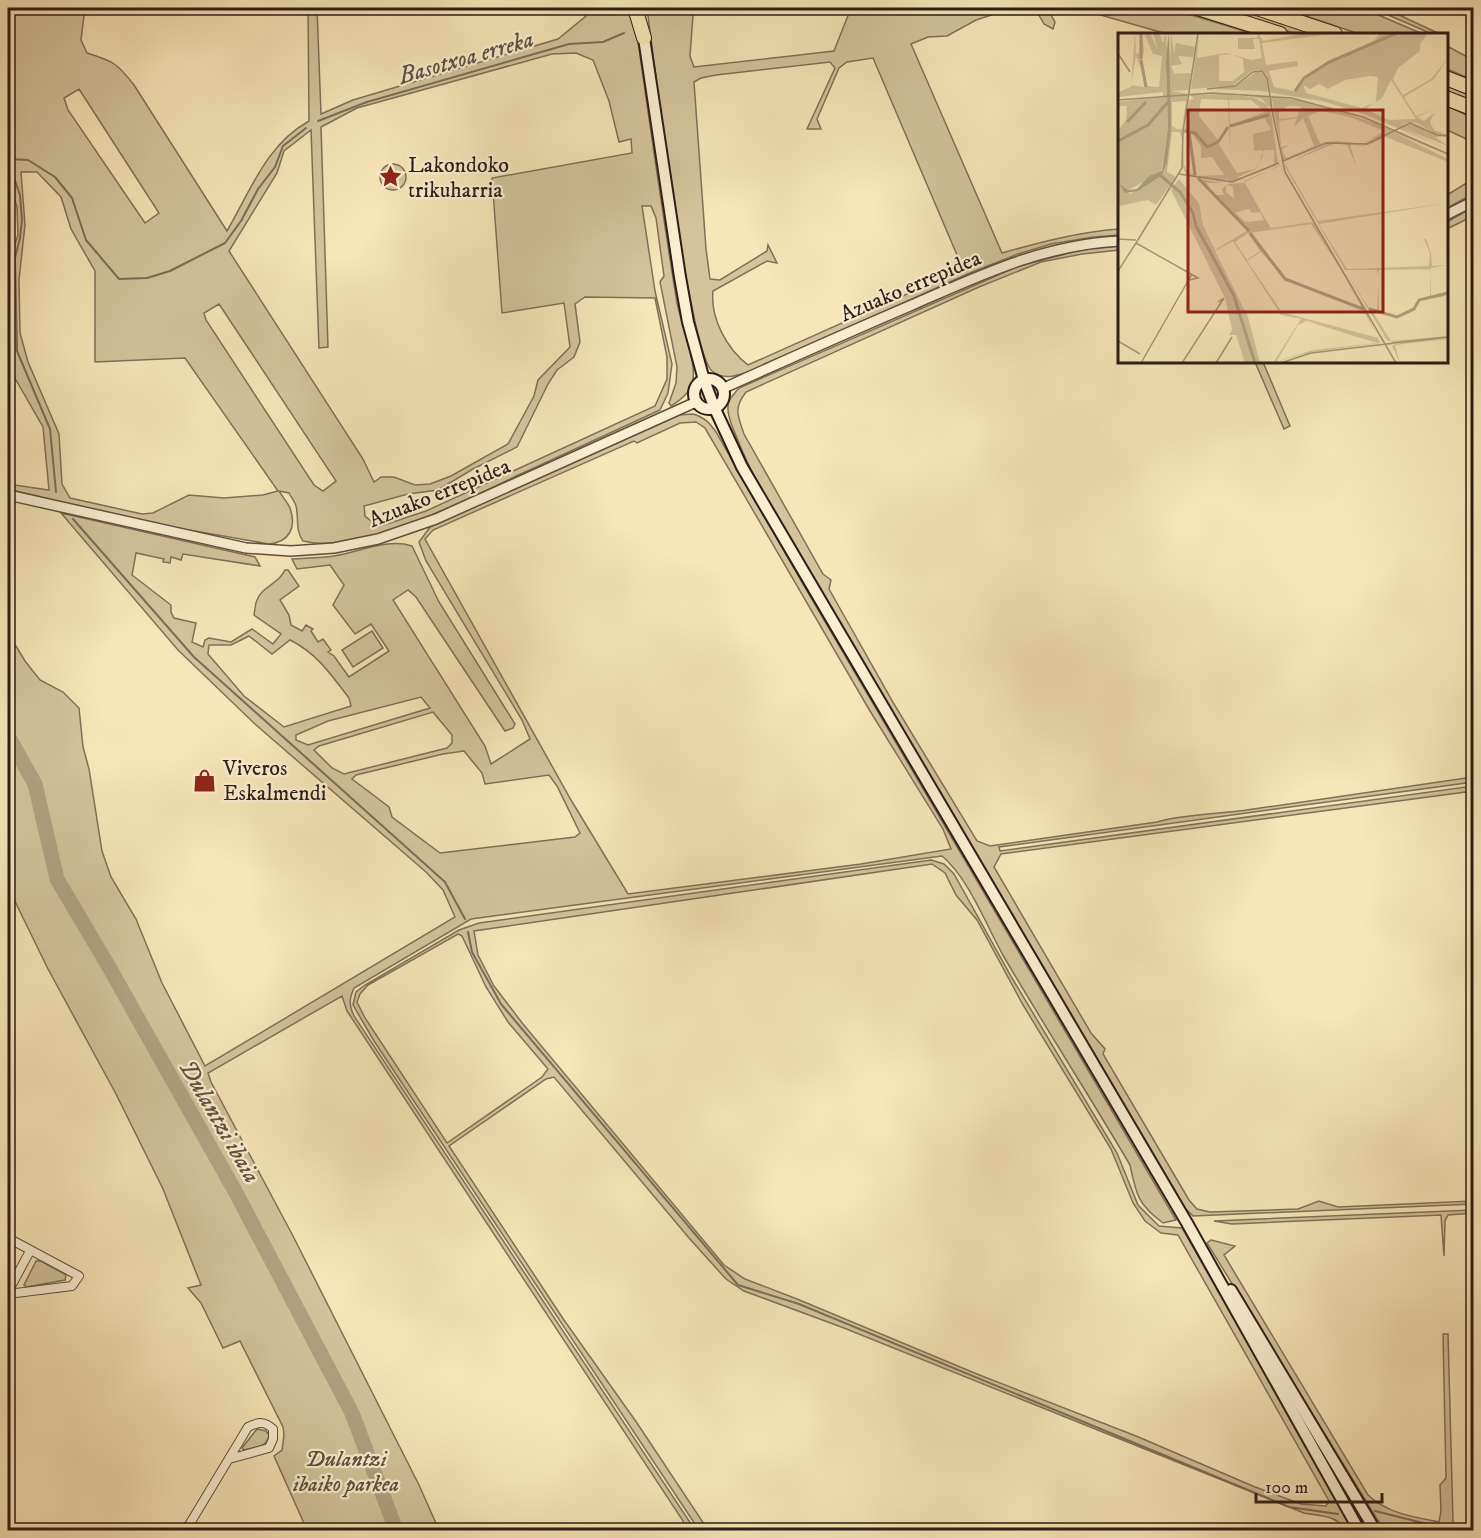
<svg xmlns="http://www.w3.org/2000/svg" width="1481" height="1538" font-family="'IM FELL DW Pica',serif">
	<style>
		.green { fill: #d4c49c; stroke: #807058; stroke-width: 1.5; fill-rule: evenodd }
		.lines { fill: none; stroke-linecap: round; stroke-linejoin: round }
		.stream { stroke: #7c6d56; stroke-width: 2 }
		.river { stroke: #b2a281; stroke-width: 15 }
		.minor-casing { stroke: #5f4f3e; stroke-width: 10 }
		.tertiary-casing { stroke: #5f4f3e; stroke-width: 12 }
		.secondary-casing { stroke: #2c1d15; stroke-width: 14 }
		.motorway-casing { stroke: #2c1d15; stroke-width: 16 }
		.minor { stroke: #faefd1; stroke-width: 8 }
		.tertiary { stroke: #faefd1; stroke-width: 9 }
		.secondary { stroke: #faefd1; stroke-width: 10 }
		.motorway { stroke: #f7e6b8; stroke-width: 14 }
		.labels { text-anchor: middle; stroke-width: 4.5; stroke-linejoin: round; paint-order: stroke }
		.poi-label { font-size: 22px; fill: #2c1d15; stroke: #faefd1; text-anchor: start }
		.street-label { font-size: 22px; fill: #2c1d15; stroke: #faefd1 }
		.park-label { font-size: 22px; font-style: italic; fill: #5e4f3e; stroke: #faefd1 }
		.water-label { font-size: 24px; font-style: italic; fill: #625240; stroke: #faefd1 }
		.inset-river { fill: none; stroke: #b2a281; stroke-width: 3 }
		.inset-road { fill: none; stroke: #a69677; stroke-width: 1.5 }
		.view { fill: #8f2418; fill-opacity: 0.15; stroke: #8f2418; stroke-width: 3 }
		.inset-edge { fill: none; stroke: #2c1d15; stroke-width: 3 }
	</style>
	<rect width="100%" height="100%" fill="#f7e6b8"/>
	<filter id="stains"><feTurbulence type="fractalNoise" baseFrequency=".00333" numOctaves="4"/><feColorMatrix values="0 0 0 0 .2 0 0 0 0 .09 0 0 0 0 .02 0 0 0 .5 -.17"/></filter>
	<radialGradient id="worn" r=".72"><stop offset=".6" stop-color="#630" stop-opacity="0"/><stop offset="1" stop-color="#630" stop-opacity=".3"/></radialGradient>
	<g class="green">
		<path d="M8,8H85L81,40L87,53C113,61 117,63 134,85L227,231C251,190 266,145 309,121L308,8H317L321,114L353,100L558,39L586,16L581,8H629L634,21L639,48C651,133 663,218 677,303C681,323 696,361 693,379C691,392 682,399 671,406L669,403L676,383L677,367L660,282L664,276L656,218L651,206H642L655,291L672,364L668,393L660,410C614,431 568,452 523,473C469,498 360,556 303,541C295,530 299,518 296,506C295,502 291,497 289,493L279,491C282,496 288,503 290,508C297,528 289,542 269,544L155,524L8,489V484L49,490L43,427L12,373L8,327V288L12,253L18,235L17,207L8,181ZM576,53L593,60L609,101L619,142L631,139L632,153L492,178L502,313L564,303L570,347L538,380L534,396L508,444L451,476L430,484L415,485L394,477H381L374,482L363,459L229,251L277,173L284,151L311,130L319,348L328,347L321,127L357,108L552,54ZM79,89L159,213L145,223L68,110L64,98ZM21,172H37L61,197L71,229L95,271V362L185,358L278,491L263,495L224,498L189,495L153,513L142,514L70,498L62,484L59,434L28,362L20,333L19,280L25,225ZM585,297L655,298L667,357V379L655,406L426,511L378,527L365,516L364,506L408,494L438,490L473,469L517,447L548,384L557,370L574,357L580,342L575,304ZM219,304L336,481L323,491L314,485L206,320L204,313Z"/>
		<path d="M647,8H704L693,15L690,56L694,67L834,51L851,8H1034L1010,9L976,20L947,36L928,37L911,44L1002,253C1041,242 1079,232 1119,229V235L1093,237L1051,244L1018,254L970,273L755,369C742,374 725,382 712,371C690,352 653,55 647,8ZM873,58L963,269L748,365C727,349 710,318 713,291L767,261L777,263L768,245L767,251L720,280L710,279L706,249L694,82L701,78L716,75L830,62L835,68L807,129H821L817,119L839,68L847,62Z"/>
		<path d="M1035,8H1047L1055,22L1053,29L1044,24Z"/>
		<path d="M1065,8H1168L1254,34H1167L1097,14Z"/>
		<path d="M1216,8H1236L1316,34H1296Z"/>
		<path d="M1283,8H1362L1423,34H1359Z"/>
		<path d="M1372,8H1384L1440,34H1432Z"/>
		<path d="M1447,46L1473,60V80L1447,69Z"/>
		<path d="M1446,84L1473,95V103L1447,91Z"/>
		<path d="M1447,106L1473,118V142L1447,130Z"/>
		<circle cx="393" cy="177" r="13"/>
		<path d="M1473,179V194L1447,208V195Z"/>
		<path d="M1473,207V216L1447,229V222Z"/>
		<path d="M1119,246V250L1082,254L1041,262L979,287L746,392C733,409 738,416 744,434L823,574L831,580L829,589L894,704L977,841L990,846L1157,822C1183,814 1219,814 1247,810C1323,799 1398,788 1473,777V782L999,847L1000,851L1473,786V791L1001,854L994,867L1091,1033L1105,1049L1103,1054L1189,1200L1197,1209L1210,1212L1298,1209L1319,1201L1338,1207L1473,1201V1204L1193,1216L1185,1208L805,564C781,523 754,482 737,438C733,428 727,417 728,407C728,399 734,394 739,388L1019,266L1085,249Z"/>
		<path d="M1255,362H1263L1290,426L1284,429Z"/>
		<path d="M693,414C704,417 709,422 716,432L804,586L1176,1220L1163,1223C1138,1205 1136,1194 1130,1165C1089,1095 1045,1027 1004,957C987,927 968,877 942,856L471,919L354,988C349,999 349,1005 354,1016L695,1530H689L347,1011L342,996L208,1073L211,1082L293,1236L419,1485L439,1530H307L274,1456L282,1450L284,1435L283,1427L240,1341L223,1348L201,1303L188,1288L201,1285L163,1189L116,1094L48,969L8,887V633L25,661L40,680L63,692L79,708L83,747L89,769L102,851L111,877L136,919L162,983L205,1066L455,917L443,890L426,872L256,725L178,650L61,513L255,557L260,566L183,554L181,560L171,557L170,563L163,562L164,559L136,553L132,575L171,605V612L174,618L196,623L192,642L203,647L205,640L209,638L231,642L252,629L273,644L281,634L254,615C255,610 255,604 257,600C262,586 279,584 285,570H288L299,586L280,600L289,615L291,625L302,631L306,625L313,629L311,631L318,642L323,639L331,650L328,652L334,656L349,677L389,651L371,624L355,634L333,605L344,585L330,565L297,569L292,559C306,558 320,558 334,556C360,552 387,538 412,546L439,602L515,724L513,728L505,731L416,597L408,590L393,600L485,746L491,764L530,739L522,720L426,561L419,542L430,527L679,415ZM696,422L705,428L870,711L943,829L951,849L861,864L628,894L571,800L425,539L433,530L634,441L637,443L680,423ZM249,636L272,654L290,640C318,654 331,675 349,698L351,706L284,727L244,696L208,654L209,645H231ZM421,697L430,708L308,745L296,740V735L328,721ZM433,712L452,735V743L447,748L344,774L332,768L314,750L319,746ZM464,751L482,773L485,784L549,775L557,786L580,833L575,837L440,853L392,817L389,807L352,779L356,775L443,754Z"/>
		<path d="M372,631L383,648L353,667L342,650Z"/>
		<path d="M931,860L944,864L954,874L1012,978L1117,1153L1138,1205L1159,1226L1182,1228L1355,1530H1345C1338,1515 1319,1516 1304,1513L844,1328L744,1291L726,1279L689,1238L554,1077L546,1079L449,1146L564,1320L637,1423L708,1530H699L374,1041L353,1005L356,992L365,985L459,930L479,923ZM932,864L945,873L956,895L977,920L1023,1005L1111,1149L1133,1203L1145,1221L1161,1233L1178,1235L1329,1501L1326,1506L1301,1504L1255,1487L1136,1436L977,1374L797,1299L745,1279L724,1265L523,1024L494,986L478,955L474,931ZM458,934L462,936L486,987L508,1022L548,1069L542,1077L447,1143L365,1018L357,1002L360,994L368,985Z"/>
		<path d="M1473,1210V1213L1448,1215L1445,1221L1444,1256L1441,1215L1232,1224L1214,1221Z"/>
		<path d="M1211,1240L1235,1246L1224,1255L1368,1495C1387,1513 1413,1517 1439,1522L1441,1511L1440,1485L1446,1478L1443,1334H1448L1453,1521L1457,1529L1460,1530H1420L1400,1527L1397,1530H1384L1207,1243Z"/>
		<path d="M36,1261H41L66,1275L65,1280L27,1287L24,1285Z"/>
		<path d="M257,1429L266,1431L269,1435C267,1448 255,1447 244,1450L242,1448Z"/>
	</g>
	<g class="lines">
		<g class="stream">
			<path d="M666,10L668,8"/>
			<path d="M318,121L367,102L569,44L603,42L624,33"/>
			<path d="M8,159L28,160L55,177L72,198L86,240L119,279L147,278L170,271L225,243L241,221L258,189L275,167L283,146L306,128"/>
			<path d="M8,160L20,195L22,220L20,238L15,258L17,351L50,429L56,492"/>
			<path d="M73,519L194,657L445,882L465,919"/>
			<path d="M468,932L472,952L501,1004L738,1285L799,1304L1289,1507L1338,1514"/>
			<path d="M1375,1511L1451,1530"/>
		</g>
		<path class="river" d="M8,736L35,784L57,879L109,967L235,1191L352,1413L396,1530"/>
		<defs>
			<g id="minor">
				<path d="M8,1238L79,1276L72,1286L8,1294"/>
				<path d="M8,1292L30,1251"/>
				<path d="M186,1530L248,1427C258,1422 265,1421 273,1429V1439L269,1448L229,1459"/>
			</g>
			<g id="tertiary">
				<path d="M1446,215L1474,201"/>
				<path d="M724,388C786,360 849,332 912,305C981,275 1042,245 1120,241"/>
				<path d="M8,495L246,548L291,551L334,548L378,539L436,519L696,402"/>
			</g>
			<g id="secondary">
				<path d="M644,38L680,277L688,322L704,380L715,409L742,467L1187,1223L1359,1530"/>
				<circle cx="709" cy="394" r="15"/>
				<path d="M1231,1290L1375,1530"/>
			</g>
			<g id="motorway">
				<path d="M635,8L644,38"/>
				<path d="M1198,8L1280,34"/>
				<path d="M1257,8L1335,34"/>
				<path d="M1446,78L1474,89"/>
				<path d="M1446,98L1474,109"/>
			</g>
		</defs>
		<use href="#minor" class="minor-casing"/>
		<use href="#tertiary" class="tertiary-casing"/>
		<use href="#secondary" class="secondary-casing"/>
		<use href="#motorway" class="motorway-casing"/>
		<use href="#minor" class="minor"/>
		<use href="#tertiary" class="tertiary"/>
		<use href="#secondary" class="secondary"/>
		<use href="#motorway" class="motorway"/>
	</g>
	<defs>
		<symbol id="sight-bare" viewBox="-9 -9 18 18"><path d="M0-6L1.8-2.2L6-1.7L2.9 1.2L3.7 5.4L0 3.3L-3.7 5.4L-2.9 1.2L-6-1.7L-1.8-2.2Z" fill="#8f2418" stroke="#faefd1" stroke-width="2.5" paint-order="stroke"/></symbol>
		<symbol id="shop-bare" viewBox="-9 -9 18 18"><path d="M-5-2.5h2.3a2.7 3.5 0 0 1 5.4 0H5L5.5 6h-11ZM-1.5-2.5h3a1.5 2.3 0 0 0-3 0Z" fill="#8f2418" stroke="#faefd1" stroke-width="2.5" paint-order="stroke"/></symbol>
	</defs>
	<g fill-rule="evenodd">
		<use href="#sight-bare" x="374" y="160" width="33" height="33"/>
		<use href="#shop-bare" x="188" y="764" width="33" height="33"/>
	</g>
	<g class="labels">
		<g class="poi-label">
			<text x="408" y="172">Lakondoko<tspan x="408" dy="25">trikuharria</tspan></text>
			<text x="223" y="775">Viveros<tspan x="223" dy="25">Eskalmendi</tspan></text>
		</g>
		<g class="street-label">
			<text transform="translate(910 285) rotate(-23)" y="8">Azuako errepidea</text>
			<text transform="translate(439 492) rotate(-22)" y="8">Azuako errepidea</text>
		</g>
		<g class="park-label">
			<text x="346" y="1466">Dulantzi<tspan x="346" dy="25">ibaiko parkea</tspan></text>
		</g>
		<g class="water-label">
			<text transform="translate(466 57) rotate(-16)" y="8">Basotxoa erreka</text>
			<text transform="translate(220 1121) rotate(60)" y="8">Dulantzi ibaia</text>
		</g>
	</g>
	<g transform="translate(1118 33)">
		<rect width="330" height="330" fill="#f7e6b8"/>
		<path d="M17,0L18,21L22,19L24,0L26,18L23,33L28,53L41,54L44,23L35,21L26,0H32L40,17L35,0H41L45,10L48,0V15L51,0L48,28L50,95L43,140L10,157L0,150V98L8,87L9,73H0V69L45,63V59L0,64V59L13,54ZM18,23L26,43V54L13,52ZM53,0L56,20L58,10L77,14L80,0L75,24L60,23L64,31L53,33L56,40L74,32L54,41L73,40L71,57L53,58L70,61L64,106L62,99H54L49,139L58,144L38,172L30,167L1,173L0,190V153L12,161L44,142L49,130ZM68,68L64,96H59L54,93V69ZM81,0L79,25L109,20L133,27L144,25L141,6H135L137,16H120V5H139L140,0L145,8L187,0H221L144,10L148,32L179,28L180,33L151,38L156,54L176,58L193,39L256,8L262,0H310L302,11V18L280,35L275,47L285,62L313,46L330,25L316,46L286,64L298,83L315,77L299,84L306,88L316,80L312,89L316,97L330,102H319L299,90H290L283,92L298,91L317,102L330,103L317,104L330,113L281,94L330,116L246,81L204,68L143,58L97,56L118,53L140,38L148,42L152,57L149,42L142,37L134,38L114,53L73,56ZM113,21L125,26L126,39L115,48H101V22ZM252,43L260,44L258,69L244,75L188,60L185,52L192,56L201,51L210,56L227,47ZM273,47L298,86L271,87L247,76L264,65ZM104,61L135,64L148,71L153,80L160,130L112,149L109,146L101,148L68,141L67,139L65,133L66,112V132L71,141H76L71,100L67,99L66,104L71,67L76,66L72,62ZM83,66L110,67L111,93L100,107L81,83ZM111,67H133L147,79L112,92ZM146,84L153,97L135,101L136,118L144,117L145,123L137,136L119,140L100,110L111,95L113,123L112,94ZM73,100L83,113V125L94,124L106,142L79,143L73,121ZM146,117H156V131L126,144L118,145L138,136ZM124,61L177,67L215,76L257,90L330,122L277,100L330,126V129L268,104L253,111L245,113L232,112L239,134L229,112L218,110L167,131L200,188L330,170L201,191L229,236L311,233L312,220L306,206H308L313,220L314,233L330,232L313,235V264L330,260L324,264L304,266L297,276L280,284L254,278L273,308L330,303V306L277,312L282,330L274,313L277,311L295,308L275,309L269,307L229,241L251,275L259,277L260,252L261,278L279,283L296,274L301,266L312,264L313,236L261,237L260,242L259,237H227L166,132L208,111L221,110L245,112L274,99L246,111L219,108L208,109L165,127L154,66L153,76L144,66ZM170,73L183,74L179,84L161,86V79ZM203,78L232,84L266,98L247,110H202L190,83ZM179,85L176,94L185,85L196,113L168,125L164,116L172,112L163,114L161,88ZM162,132L247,277L262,310L194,319L155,330L183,286L163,282L115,208L97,218L130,284L142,330H127L118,302H111L114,297L107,265L53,157L61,146L81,170L85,192L97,217L130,197L78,145L104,150H88L96,162H106L104,156L108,152V159L116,166L115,154L108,151L125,150ZM162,133L163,134L195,189L153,195L145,182L126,148ZM131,176L134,180L142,179L146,187L128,189L117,180ZM193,191L225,240L244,275L168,245L133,203L132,200ZM130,200L142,218L129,227L117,209ZM143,219L168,247L245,277L260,305L164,279L129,228ZM189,288L236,303L260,310L195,317L158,329L180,292Z" fill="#d4c49c" fill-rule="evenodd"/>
		<path d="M51,0L53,95L49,130L44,142L20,158L7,160L0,150L10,157L19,156L31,143L44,138L50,95L48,28Z" fill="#b2a281"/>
		<path class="inset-river" d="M23,26V0M23,27L28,54M177,58L186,45L211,29L279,0M9,89L28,69M112,93L151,82M66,98L77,100L89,114L100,109L110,94M71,99L77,142M0,108L30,92L50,69M42,142L62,159L75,180L78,193L116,263L137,330M80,145L131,198M132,200L167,246L245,276M251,276L279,284L296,276L301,267L330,260"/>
		<path class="inset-road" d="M1,22L12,39M89,56L117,53L135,39L144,38L149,45L155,82M0,67L94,60L173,65L245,84L330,121M155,82L167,139L278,330M165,128L208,110L249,111L292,90L319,102L330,103M61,141L114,149L161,130M0,206L18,207M18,210L64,135L65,99L80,0M18,210L80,245L71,247M0,238L18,210M0,308L22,321M275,310L330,304M23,330L74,241M64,330L106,265L100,269M98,330L114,304M163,330L193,320L277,310"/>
		<path class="view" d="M70,77H265V279H70Z"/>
		<rect width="330" height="330" class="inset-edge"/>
	</g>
	<rect width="1481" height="1538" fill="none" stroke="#f7e6b8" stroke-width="30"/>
	<rect x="9" y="9" width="1463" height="1520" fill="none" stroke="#2c1d15" stroke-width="3"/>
	<rect x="15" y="15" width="1451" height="1508" fill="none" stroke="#2c1d15" stroke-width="1.5"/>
	<path d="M1256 1493v9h126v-9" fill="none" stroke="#2c1d15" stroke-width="3"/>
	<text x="1265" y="1493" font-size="18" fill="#2c1d15" stroke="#faefd1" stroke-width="4.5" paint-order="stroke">100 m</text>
	<rect width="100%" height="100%" filter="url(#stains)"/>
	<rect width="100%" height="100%" fill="url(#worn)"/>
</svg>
